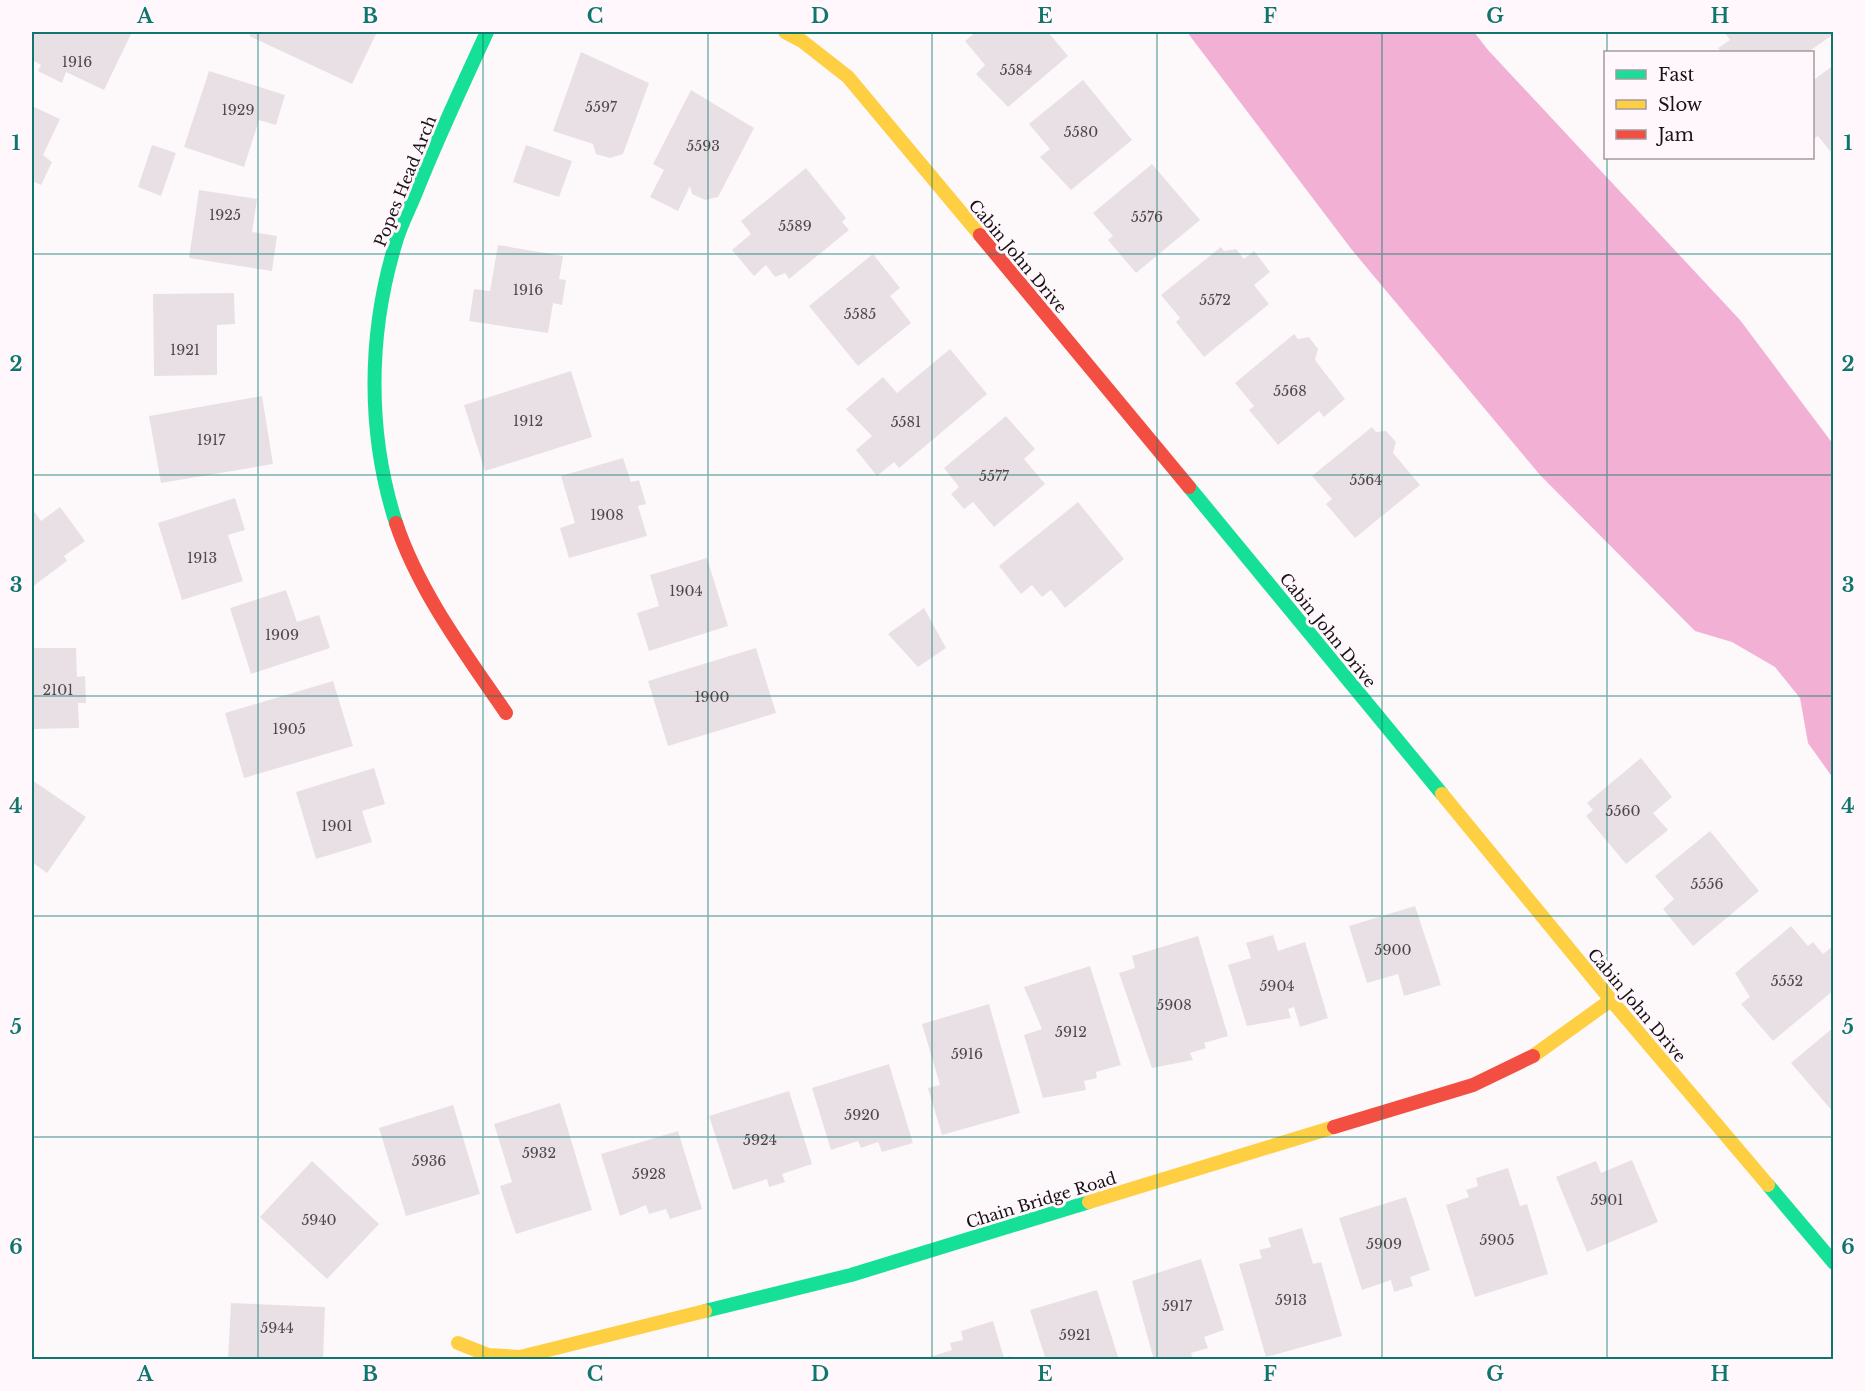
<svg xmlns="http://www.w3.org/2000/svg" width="1865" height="1391" font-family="'Libre Baskerville',serif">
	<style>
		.water { fill: #f2b0d4 }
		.building { fill: #e9e0e5 }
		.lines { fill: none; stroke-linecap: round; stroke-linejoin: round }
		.fast { stroke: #16e098; stroke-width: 14 }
		.slow { stroke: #ffcf43; stroke-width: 14 }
		.jam { stroke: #f24e42; stroke-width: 14 }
		.grid { fill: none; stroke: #0f766e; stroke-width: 1.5; stroke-opacity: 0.55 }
		.labels { text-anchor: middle; stroke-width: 6; stroke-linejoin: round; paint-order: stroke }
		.number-label { font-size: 14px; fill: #4e484b }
		.street-label { font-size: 16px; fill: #181215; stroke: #fff7fb }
		.neatline { fill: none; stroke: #0f766e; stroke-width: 2 }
		.grid-label { font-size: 20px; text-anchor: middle; font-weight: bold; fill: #0f766e }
	</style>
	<rect width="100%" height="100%" fill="#fdf9fb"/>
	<path class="water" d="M1187,32H1474L1488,50L1740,320L1833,444V778L1808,743L1800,698L1775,667L1732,642L1695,631L1540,475L1352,250Z"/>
	<g class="building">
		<path d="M32,32H132L104,90L66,72L62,83L38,71L41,65L32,60Z"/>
		<path d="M252,32H377L352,84L249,36Z"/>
		<path d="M976,32H1048L1068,56L1008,107L976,74L985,65L965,41Z"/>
		<path d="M1724,32H1834V34L1808,52H1721L1718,48L1730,40Z"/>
		<path d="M581,52L649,83L623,154L610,158L596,154L593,144L553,131Z"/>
		<path d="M1834,65V156L1818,136L1812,140V81Z"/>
		<path d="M209,71L285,95L276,125L259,120L244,167L184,147Z"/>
		<path d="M1083,80L1132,140L1071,190L1040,157L1050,149L1029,124Z"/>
		<path d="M691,90L754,128L718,197L705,200L692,194L690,186L678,211L650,197L664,170L653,164Z"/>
		<path d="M32,106L60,119L43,155L52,162L41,185L32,181Z"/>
		<path d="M152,145L176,153L161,196L138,187Z"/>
		<path d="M526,145L572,161L559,197L513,182Z"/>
		<path d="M1152,164L1200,220L1136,273L1108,240L1113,236L1093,213Z"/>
		<path d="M806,168L846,218L842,222L849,230L789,279L785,273L775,277L766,265L754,276L732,250L751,234L741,221Z"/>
		<path d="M199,190L257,199L252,232L277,236L272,271L189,258Z"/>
		<path d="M498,245L563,256L559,279L566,280L562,305L553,303L548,333L469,321L474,289L490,291Z"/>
		<path d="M1221,247L1224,251L1236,249L1244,259L1254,251L1270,272L1254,285L1269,304L1204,357L1176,322L1180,318L1161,295Z"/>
		<path d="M873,254L900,288L890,296L911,323L858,366L809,306Z"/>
		<path d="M234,293L235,324L217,325V375L154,376L153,294Z"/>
		<path d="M1294,334L1298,339L1309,337L1318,349L1315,360L1345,399L1324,417L1319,411L1278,445L1249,410L1254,406L1235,383Z"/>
		<path d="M950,349L987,394L899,468L894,462L877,476L856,450L872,436L846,409L883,377L897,393Z"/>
		<path d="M571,371L592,437L485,471L464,405Z"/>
		<path d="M262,396L273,464L161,483L149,416Z"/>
		<path d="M1006,416L1035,449L1024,459L1045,484L994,527L973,502L964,509L951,494L959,487L944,468Z"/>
		<path d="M1372,427L1376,432L1386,431L1396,442L1393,453L1420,485L1355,538L1326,504L1332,499L1312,476Z"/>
		<path d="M623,458L631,482L639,480L646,504L638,506L647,536L569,558L560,528L575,523L561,476Z"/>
		<path d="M235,498L245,530L228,535L243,581L182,600L158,523Z"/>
		<path d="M1078,502L1124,559L1065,608L1051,590L1042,597L1032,585L1021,594L999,566Z"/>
		<path d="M60,507L85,541L64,556L67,561L32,587V508L41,521Z"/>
		<path d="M707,558L728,626L649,651L637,613L659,606L650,575Z"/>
		<path d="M286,590L297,622L319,615L330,648L251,674L230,608Z"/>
		<path d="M924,608L946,648L918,667L888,634Z"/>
		<path d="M32,648H76L77,677L85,676L86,703H78L79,728L32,729Z"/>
		<path d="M756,648L776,713L668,746L648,681Z"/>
		<path d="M333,681L353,746L244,778L225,713Z"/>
		<path d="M1641,758L1672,797L1653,813L1668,830L1626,864L1586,816L1593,810L1587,803Z"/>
		<path d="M374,768L385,804L362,811L372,842L316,859L296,792Z"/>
		<path d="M32,780L86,817L47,873L32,862Z"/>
		<path d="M1710,831L1759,891L1693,946L1663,909L1674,899L1655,876Z"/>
		<path d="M1415,906L1441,985L1404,996L1398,974L1367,983L1349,926Z"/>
		<path d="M1791,926L1808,946L1813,942L1823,954L1834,945V990L1773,1041L1741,1004L1750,997L1735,973Z"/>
		<path d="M1273,935L1278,951L1305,942L1328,1018L1300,1027L1294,1007L1288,1009L1291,1018L1247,1026L1228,965L1251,958L1246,943Z"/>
		<path d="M1198,936L1228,1036L1204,1043L1206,1048L1190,1053L1193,1060L1152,1068L1119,973L1135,968L1132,956Z"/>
		<path d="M1090,966L1121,1065L1096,1072L1097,1078L1084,1081L1086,1090L1043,1098L1024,1035L1042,1029L1024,987Z"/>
		<path d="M989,1004L1020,1113L942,1135L928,1088L940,1085L922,1024Z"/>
		<path d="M1834,1027V1113L1791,1063Z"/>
		<path d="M889,1064L913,1143L882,1152L878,1142L861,1148L858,1141L831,1150L812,1088Z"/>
		<path d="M789,1091L812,1164L782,1174L785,1182L769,1187L767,1179L733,1190L709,1116Z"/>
		<path d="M560,1103L592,1210L516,1234L500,1186L512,1182L494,1124Z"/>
		<path d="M453,1105L480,1194L406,1216L379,1128Z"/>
		<path d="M678,1131L702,1209L670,1219L666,1209L649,1214L646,1205L620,1216L601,1154Z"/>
		<path d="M1632,1160L1658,1222L1587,1252L1556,1177L1596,1161L1601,1173Z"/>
		<path d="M312,1161L379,1224L327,1279L260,1217Z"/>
		<path d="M1508,1168L1520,1206L1527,1204L1548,1274L1475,1297L1446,1205L1469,1197L1466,1190L1478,1186L1476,1178Z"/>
		<path d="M1406,1197L1430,1270L1410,1277L1413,1286L1394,1292L1391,1280L1362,1290L1339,1218Z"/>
		<path d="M1302,1228L1313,1264L1321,1262L1342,1336L1266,1357L1239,1264L1262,1258L1259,1250L1271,1247L1268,1238Z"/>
		<path d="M1201,1259L1224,1330L1204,1337L1208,1348L1191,1353L1193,1360H1154L1132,1281Z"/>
		<path d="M1097,1290L1119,1360H1046L1030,1310Z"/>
		<path d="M231,1303L325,1307L323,1360H228Z"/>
		<path d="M993,1321L1004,1358L1011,1356L1012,1360H930V1357L952,1350L950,1343L963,1340L961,1331Z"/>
	</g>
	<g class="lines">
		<g class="fast">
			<path d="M1189,487L1442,794"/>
			<path d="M396,523C367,433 368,335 395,245C400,226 410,208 417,190C438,137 463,84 487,32"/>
			<path d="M1768,1185L1834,1263"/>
			<path d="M705,1311L851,1275L1089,1202"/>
		</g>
		<g class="slow">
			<path d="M785,32L802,41L848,77L980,235"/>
			<path d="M1442,794L1611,1000L1768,1185"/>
			<path d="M1533,1056L1611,1000"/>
			<path d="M1089,1202L1334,1127"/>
			<path d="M458,1343L488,1355L520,1357L705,1311"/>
		</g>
		<g class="jam">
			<path d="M980,235L1189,487"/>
			<path d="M396,523C419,592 465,653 506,713"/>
			<path d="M1334,1127L1473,1085L1533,1056"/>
		</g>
	</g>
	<path class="grid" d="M258,32V1360M483,32V1360M708,32V1360M932,32V1360M1157,32V1360M1382,32V1360M1607,32V52M1607,158V1360M32,254H1834M32,475H1834M32,696H1834M32,916H1834M32,1137H1834"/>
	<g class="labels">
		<g class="number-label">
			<text x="77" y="67">1916</text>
			<text x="1016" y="75">5584</text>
			<text x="601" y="112">5597</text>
			<text x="238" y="115">1929</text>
			<text x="1081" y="137">5580</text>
			<text x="703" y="151">5593</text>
			<text x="225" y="220">1925</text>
			<text x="1147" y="222">5576</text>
			<text x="795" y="231">5589</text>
			<text x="528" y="295">1916</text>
			<text x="1215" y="305">5572</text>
			<text x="860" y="319">5585</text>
			<text x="185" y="355">1921</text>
			<text x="1290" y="396">5568</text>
			<text x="528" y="426">1912</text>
			<text x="906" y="427">5581</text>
			<text x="211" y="445">1917</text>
			<text x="994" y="481">5577</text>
			<text x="1366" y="485">5564</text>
			<text x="607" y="520">1908</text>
			<text x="202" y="563">1913</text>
			<text x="686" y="596">1904</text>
			<text x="282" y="640">1909</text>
			<text x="58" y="695">2101</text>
			<text x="712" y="702">1900</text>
			<text x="289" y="734">1905</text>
			<text x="1623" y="816">5560</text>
			<text x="337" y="831">1901</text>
			<text x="1707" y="889">5556</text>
			<text x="1393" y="955">5900</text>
			<text x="1787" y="986">5552</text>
			<text x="1277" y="991">5904</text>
			<text x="1174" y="1010">5908</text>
			<text x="1071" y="1037">5912</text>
			<text x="967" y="1059">5916</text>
			<text x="862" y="1120">5920</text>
			<text x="760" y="1145">5924</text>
			<text x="539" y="1158">5932</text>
			<text x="429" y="1166">5936</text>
			<text x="649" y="1179">5928</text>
			<text x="1607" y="1205">5901</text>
			<text x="319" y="1225">5940</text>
			<text x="1497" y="1245">5905</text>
			<text x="1384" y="1249">5909</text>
			<text x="1291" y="1305">5913</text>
			<text x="1177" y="1311">5917</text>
			<text x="277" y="1333">5944</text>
			<text x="1075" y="1340">5921</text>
		</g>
		<g class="street-label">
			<text transform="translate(405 181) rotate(-68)" y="6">Popes Head Arch</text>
			<text transform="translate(1018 256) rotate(50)" y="6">Cabin John Drive</text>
			<text transform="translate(1328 630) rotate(51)" y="6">Cabin John Drive</text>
			<text transform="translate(1637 1005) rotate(50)" y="6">Cabin John Drive</text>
			<text transform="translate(1041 1200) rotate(-17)" y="6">Chain Bridge Road</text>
		</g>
	</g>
	<rect width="1865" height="1391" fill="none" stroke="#fff7fb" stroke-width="66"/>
	<rect x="1604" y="51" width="210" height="108" fill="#fff7fb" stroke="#a39b9f" stroke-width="1.5"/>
	<rect x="1616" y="70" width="30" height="9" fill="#16e098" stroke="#a39b9f" stroke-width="1.5"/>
	<text x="1658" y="81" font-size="18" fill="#181215">Fast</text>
	<rect x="1616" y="100" width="30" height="9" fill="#ffcf43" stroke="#a39b9f" stroke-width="1.5"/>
	<text x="1658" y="111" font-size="18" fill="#181215">Slow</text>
	<rect x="1616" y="130" width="30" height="9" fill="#f24e42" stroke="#a39b9f" stroke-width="1.5"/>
	<text x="1658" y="141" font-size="18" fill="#181215">Jam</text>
	<rect x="33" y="33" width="1799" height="1325" class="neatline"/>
	<g class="grid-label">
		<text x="145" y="23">A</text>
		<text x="370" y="23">B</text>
		<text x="595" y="23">C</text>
		<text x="820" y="23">D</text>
		<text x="1045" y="23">E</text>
		<text x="1270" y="23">F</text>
		<text x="1495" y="23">G</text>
		<text x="1720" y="23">H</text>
		<text x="16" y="150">1</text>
		<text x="1848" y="150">1</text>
		<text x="16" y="371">2</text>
		<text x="1848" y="371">2</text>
		<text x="16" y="592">3</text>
		<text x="1848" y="592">3</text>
		<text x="16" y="813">4</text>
		<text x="1848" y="813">4</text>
		<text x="16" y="1034">5</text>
		<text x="1848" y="1034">5</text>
		<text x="16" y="1254">6</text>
		<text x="1848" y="1254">6</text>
		<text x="145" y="1381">A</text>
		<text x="370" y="1381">B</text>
		<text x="595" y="1381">C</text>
		<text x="820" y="1381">D</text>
		<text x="1045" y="1381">E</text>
		<text x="1270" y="1381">F</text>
		<text x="1495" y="1381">G</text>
		<text x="1720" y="1381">H</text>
	</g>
</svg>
